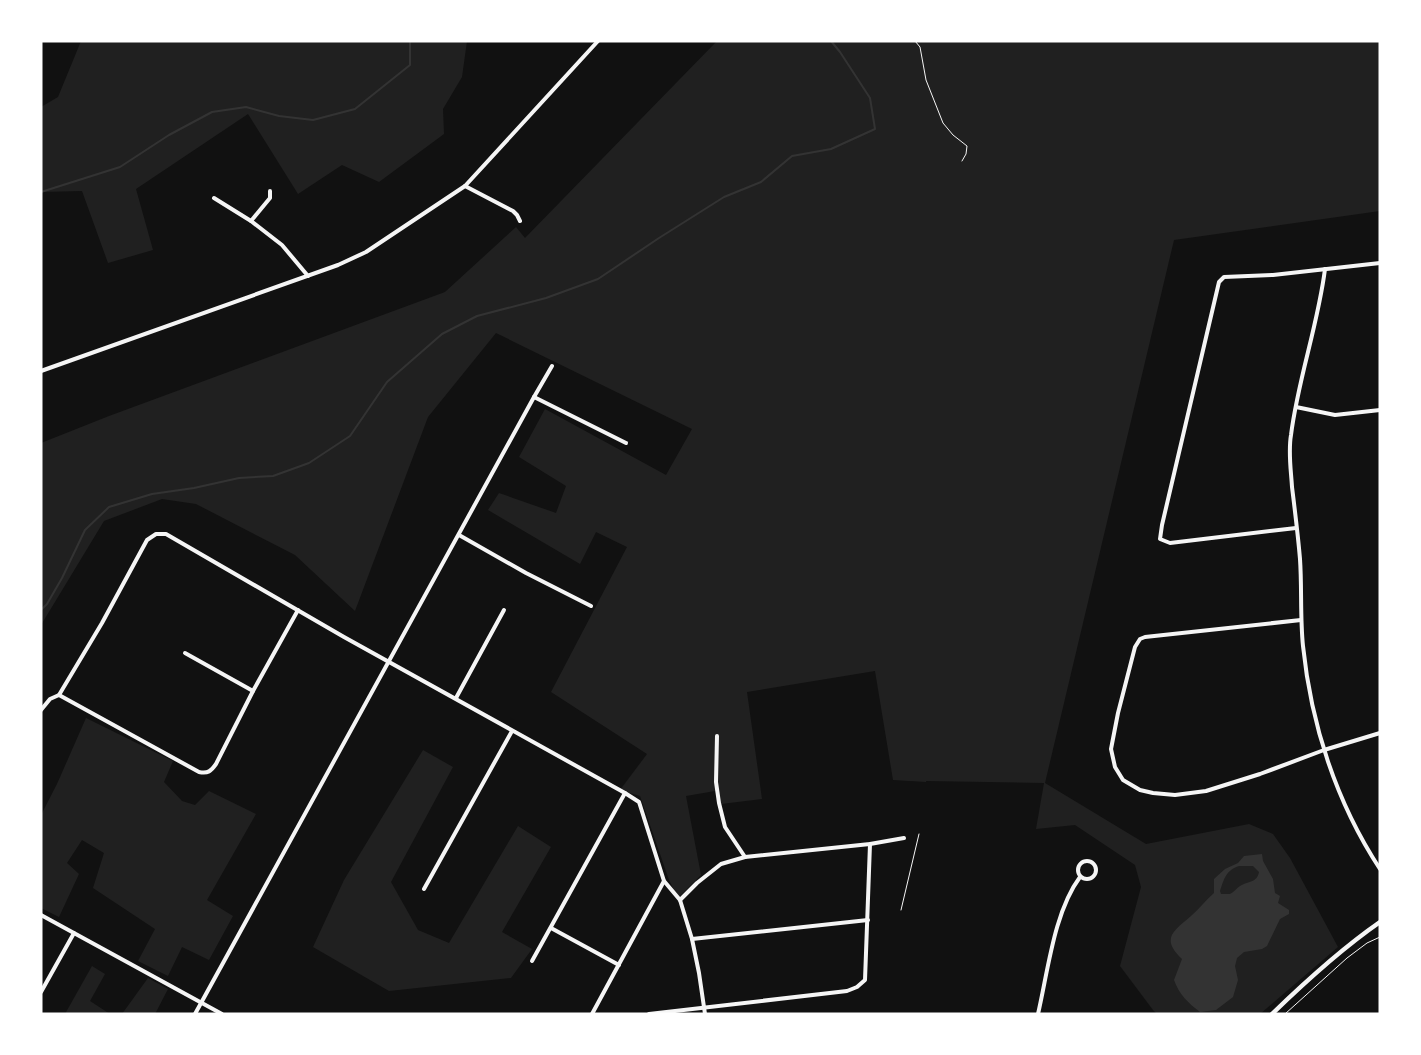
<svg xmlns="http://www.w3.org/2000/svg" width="1421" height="1055" font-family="'Source Sans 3',sans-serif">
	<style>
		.green { fill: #202020 }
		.water { fill: #333; fill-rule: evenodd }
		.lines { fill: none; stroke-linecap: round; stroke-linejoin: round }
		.stream { stroke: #333; stroke-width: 2 }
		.path { stroke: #f5f5f5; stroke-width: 1 }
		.minor { stroke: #f5f5f5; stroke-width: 4 }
		.tertiary { stroke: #f5f5f5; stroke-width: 4.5 }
	</style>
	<rect width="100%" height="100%" fill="#111"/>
	<g class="green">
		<path d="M81,41H467L462,77L443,109L444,134L379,182L342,165L298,194L248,114L136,189L153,250L108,263L82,191L41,192V107L58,97Z"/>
		<path d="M717,41H1380V211L1174,240L1045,783L1146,844L1249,824L1273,834L1290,858L1338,947L1260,1014H1157L1153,1010L1120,966L1141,887L1135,865L1075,825L1036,829L1044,783L926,781V782L893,780L875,671L747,692L762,799L721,804L715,791L686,796L701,875L678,898L669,880L640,796L620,790L647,754L551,692L627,547L596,532L580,564L488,510L499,493L556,513L566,486L519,457L545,409L666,475L692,429L496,333L428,417L355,611L295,555L196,504L162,499L104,521L41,625V443L109,416L445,292L516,227L525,238Z"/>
		<path d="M86,718L173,761L164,782L182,801L195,805L209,791L256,814L207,900L233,916L209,960L182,947L168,976L138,961L155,929L93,888L104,853L82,840L67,863L79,874L59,917L41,908V815L57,784Z"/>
		<path d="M423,750L453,767L391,882L418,930L449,943L518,826L551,847L502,932L532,949L511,978L389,991L313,947L344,880Z"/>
		<path d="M92,966L105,974L90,1001L110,1014H65Z"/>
		<path d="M148,978L168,989L155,1014H122Z"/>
	</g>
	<path class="water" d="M1262,854L1263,861L1273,879L1275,893L1280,896L1278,903L1289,910V914L1280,919L1267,946L1262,949L1244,952L1237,958L1235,966L1238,980L1233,997L1216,1010L1200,1012C1188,1003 1179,994 1174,980L1182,959C1160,938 1174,931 1191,916C1199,909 1206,900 1214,893V879L1225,869L1238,863L1244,856ZM1239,866H1253L1259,872C1257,883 1248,881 1240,886C1237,888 1234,892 1230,894H1221L1220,891C1224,879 1226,870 1239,866Z"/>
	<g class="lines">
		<g class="stream">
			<path d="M41,192L120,167L169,135L212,112L246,107L279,116L313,120L355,109L410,65V41"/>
			<path d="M41,610L47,604L62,578L85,530L109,507L152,494L194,488L239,478L273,476L309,463L350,436L387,382L442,334L477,316L546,298L598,279L659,238L724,197L761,182L792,156L831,149L875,129L870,98L840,52L831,41"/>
		</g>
		<g class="path">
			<path d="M915,41L920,47L926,80L943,123L953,135L967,146L966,154L962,161"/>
			<path d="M901,910L919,834"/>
			<path d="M1285,1014L1347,958L1367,943L1380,937"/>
		</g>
		<g class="minor">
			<path d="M465,186L513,211L517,215L520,221"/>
			<path d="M214,198L251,221L282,245L308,276"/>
			<path d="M251,221L270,198V191"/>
			<path d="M1325,269C1318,325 1298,379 1291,435C1288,452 1291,470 1292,487C1295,511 1298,535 1300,559C1302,588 1300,617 1303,646C1311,724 1336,802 1380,869"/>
			<path d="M41,371L338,265L366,252L465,186L598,41"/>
			<path d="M534,397L626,443"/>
			<path d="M1296,407L1335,415L1380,410"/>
			<path d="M1296,528L1170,543L1160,539L1162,525L1219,282L1224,277L1273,275L1380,263"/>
			<path d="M459,535L526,573L591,606"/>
			<path d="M1301,620L1145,637L1140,639L1135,647L1118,713L1111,749L1115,767L1123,780L1140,790L1153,793L1175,795L1206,791L1260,774L1324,750L1380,733"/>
			<path d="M185,653L253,691"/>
			<path d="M59,695L199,772C208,774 211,771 216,764L253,691L298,610"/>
			<path d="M456,698L504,610"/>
			<path d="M41,710L50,699L59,695L102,623L147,540L156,534H166L344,637L625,793L639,802L664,881L680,900L692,939L699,973L705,1014"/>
			<path d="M717,736L716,782L719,803L725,827L745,857"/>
			<circle cx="1087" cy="870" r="9"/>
			<path d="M424,889L512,731"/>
			<path d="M680,900L697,883L721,864L745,857L870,844L904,838"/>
			<path d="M41,915L222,1014"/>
			<path d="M551,928L619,965"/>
			<path d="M692,939L868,920"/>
			<path d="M532,961L625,793"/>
			<path d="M41,992L74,933"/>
			<path d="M195,1014L534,397L552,366"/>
			<path d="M592,1014L664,881"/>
			<path d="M649,1014L847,991L857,987L865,980L870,844"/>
			<path d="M1038,1014C1048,971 1054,912 1080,877"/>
		</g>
		<path class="tertiary" d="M1272,1014C1306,981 1341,949 1380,922"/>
	</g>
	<rect width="1421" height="1055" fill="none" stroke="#ffffff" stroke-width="85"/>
</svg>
